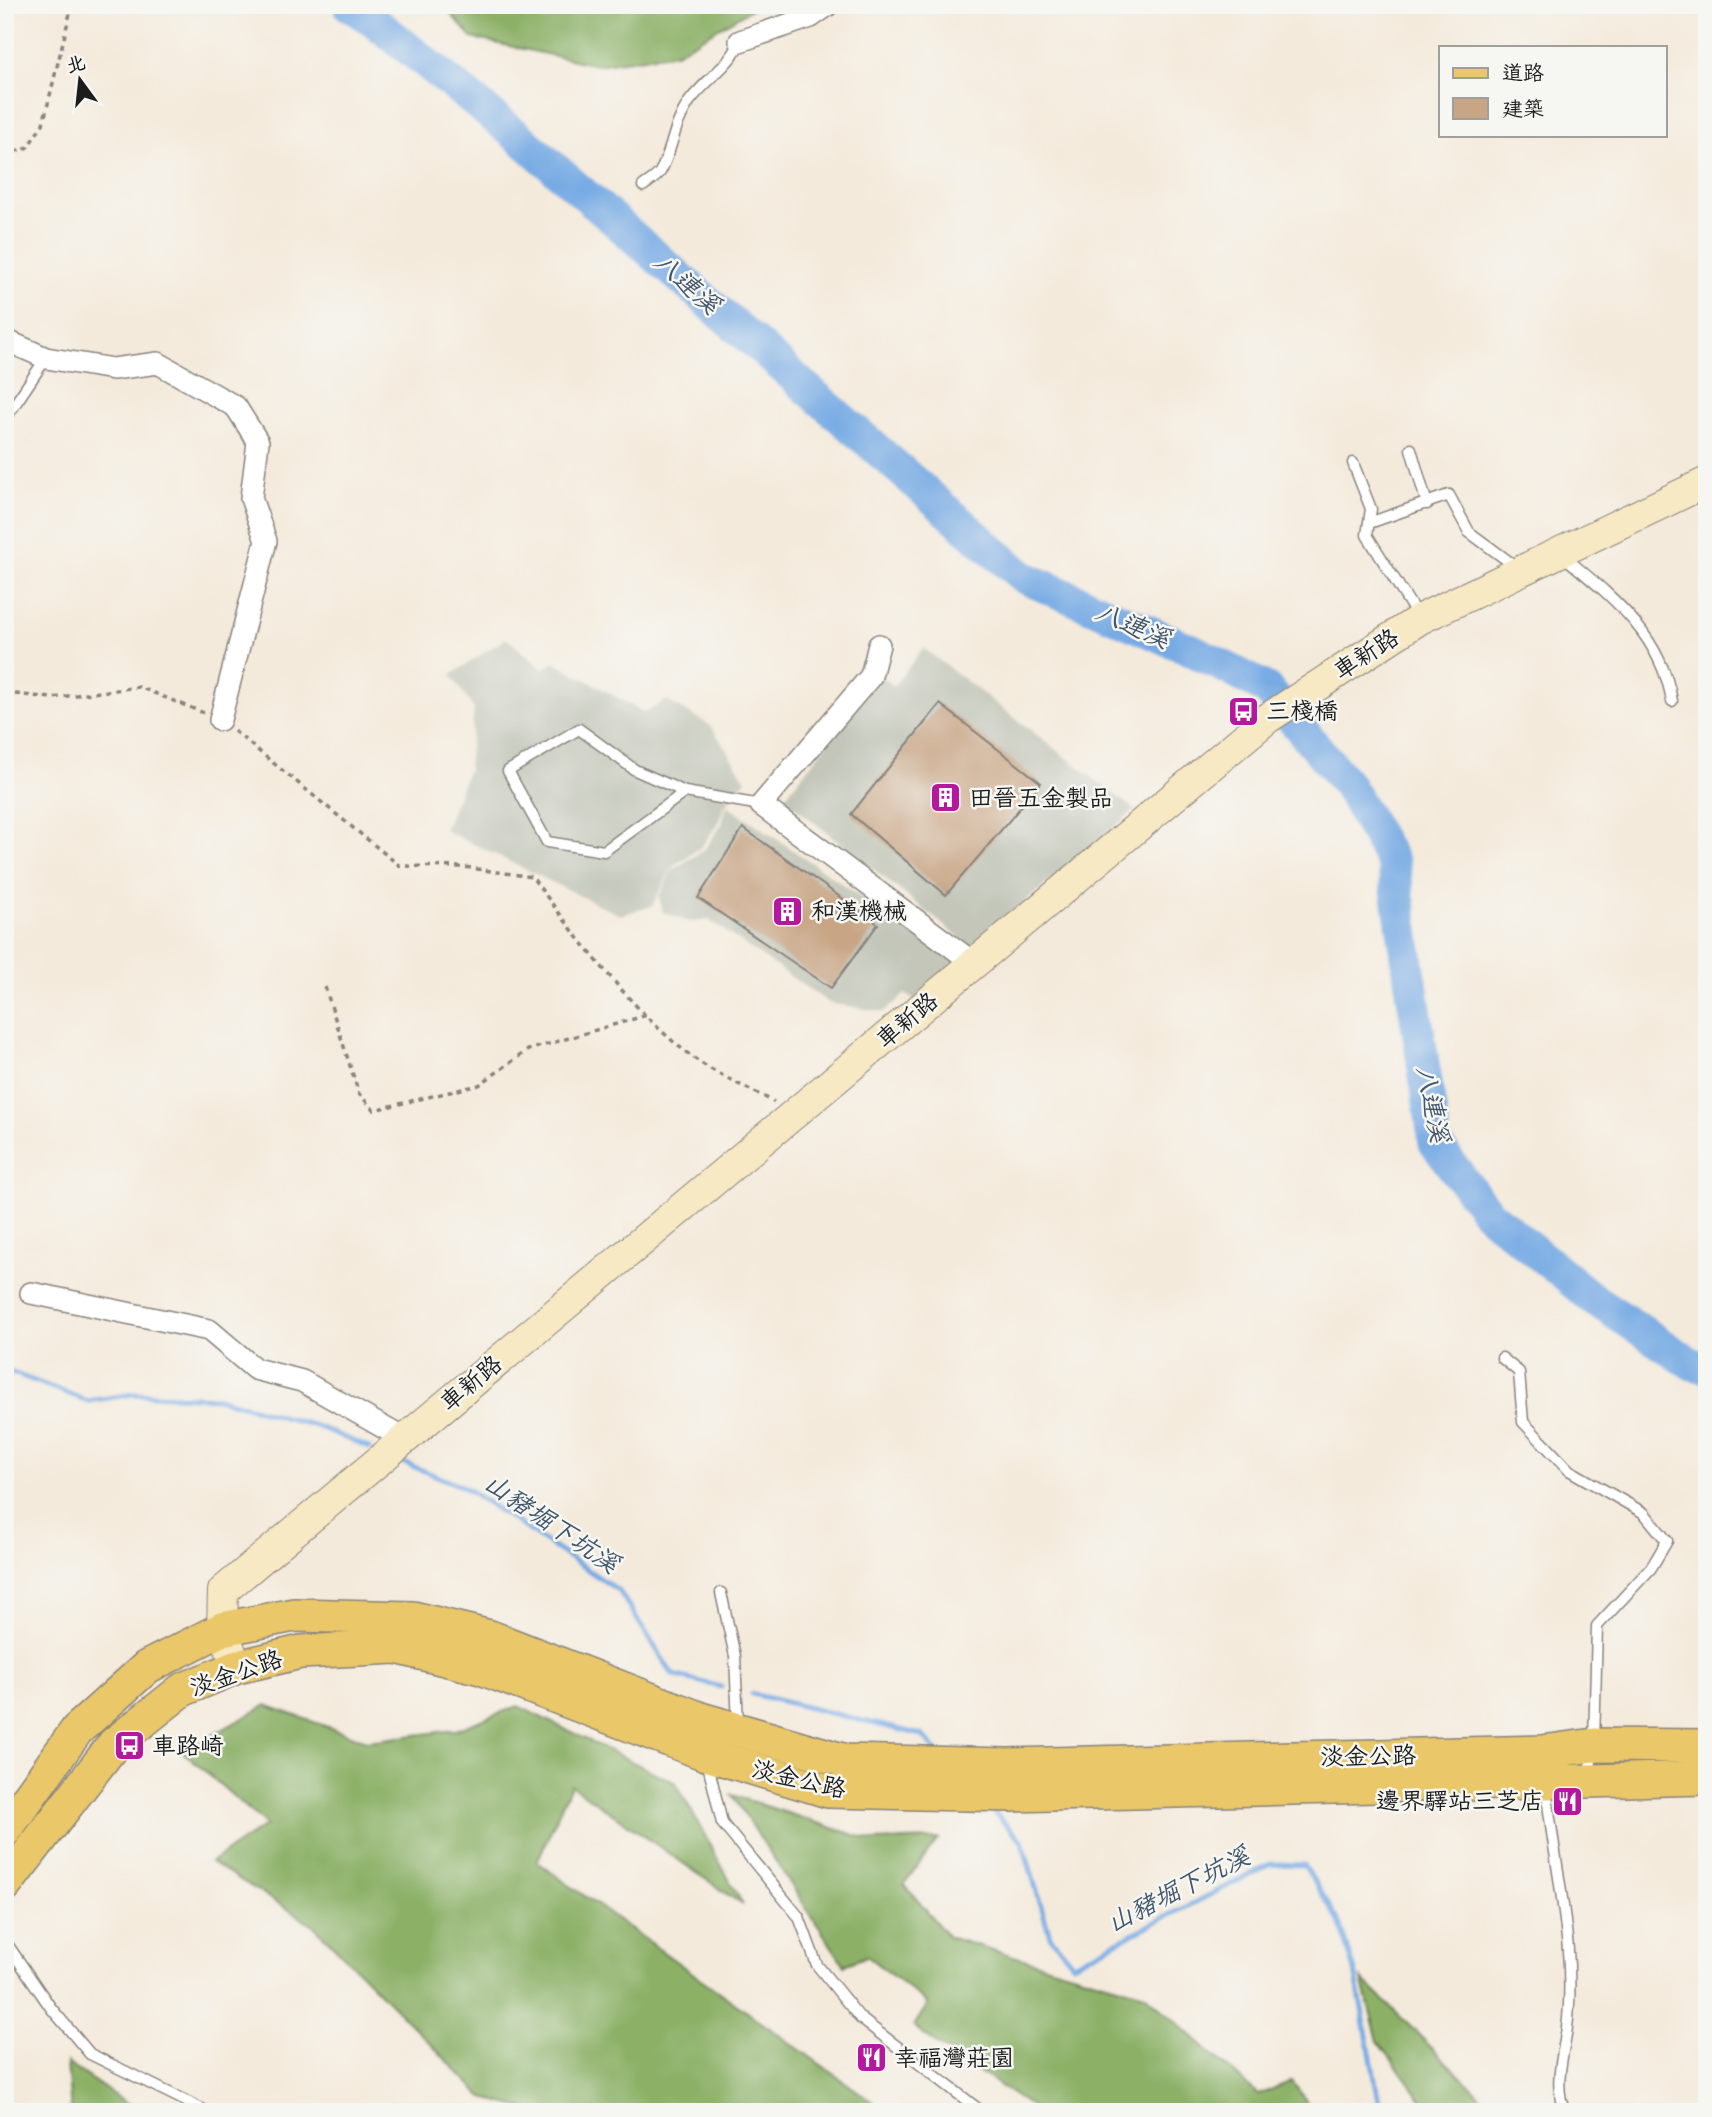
<svg xmlns="http://www.w3.org/2000/svg" width="1712" height="2117" font-family="Caveat,'LXGW WenKai TC',sans-serif">
	<style>
		.industrial { fill: #c3c6b9 }
		.forest { fill: #8bb066; stroke: #546641; stroke-width: 2 }
		.lines { fill: none; stroke-linecap: round; stroke-linejoin: round }
		.stream { stroke: #78abe4; stroke-width: 5 }
		.river { stroke: #78abe4; stroke-width: 33 }
		.building { fill: #c8a585 }
		.lane-casing { stroke: #88837c; stroke-width: 13 }
		.street-casing { stroke: #88837c; stroke-width: 24 }
		.secondary-casing { stroke: #88837c; stroke-width: 32 }
		.primary-casing { stroke: #88837c; stroke-width: 36 }
		.path { stroke: #88837c; stroke-width: 3.5; stroke-dasharray: 5 5; stroke-linecap: butt }
		.lane { stroke: #fff; stroke-width: 10 }
		.street { stroke: #fff; stroke-width: 21 }
		.secondary { stroke: #f7e9c3; stroke-width: 30 }
		.primary { stroke: #eac769; stroke-width: 33 }
		.labels { text-anchor: middle; stroke-width: 5; stroke-linejoin: round; paint-order: stroke }
		.street-label { font-size: 24px; fill: #1c1c1c; stroke: #f6f6f2 }
		.poi-label { font-size: 24px; fill: #1c1c1c; stroke: #f6f6f2; text-anchor: start }
		.water-label { font-size: 26px; font-style: italic; fill: #41556c; stroke: #f6f6f2 }
	</style>
	<rect width="100%" height="100%" fill="#f6f6f2"/>
	<filter id="ink" filterUnits="userSpaceOnUse"><feTurbulence type="fractalNoise" baseFrequency=".0143" numOctaves="2"/><feDisplacementMap in="SourceGraphic" scale="14" xChannelSelector="R" yChannelSelector="G"/><feConvolveMatrix kernelMatrix="1 2 1 2 8 2 1 2 1" color-interpolation-filters="sRGB"/></filter>
	<filter id="wash" filterUnits="userSpaceOnUse"><feTurbulence type="fractalNoise" baseFrequency=".00686" numOctaves="4" result="noise"/><feDisplacementMap in="SourceGraphic" scale="28" xChannelSelector="R" yChannelSelector="G"/><feGaussianBlur stdDeviation="1.57" result="paint"/><feColorMatrix in="noise" values="0 0 0 0 0 0 0 0 0 0 0 0 0 0 0 0 0 1.4 0 .05"/><feComposite in="paint" operator="in"/></filter>
	<g filter="url(#wash)">
		<rect width="100%" height="100%" fill="#f4eadb"/>
		<g class="industrial">
			<path d="M506,638L543,669L555,662L645,713L666,700L711,726L746,780L725,805L717,825L701,847L673,866L652,906L620,915L444,830L468,769L474,709L451,675Z"/>
			<path d="M923,648L1135,810L971,947L784,798L881,676L894,686Z"/>
			<path d="M727,805L958,963L917,1001L905,994L884,1012L829,1003L709,920L689,922L663,912L659,897L672,870L704,850L722,824Z"/>
		</g>
		<g class="forest">
			<path d="M443,5H758L676,53L597,65L472,38Z"/>
			<path d="M266,1705L367,1741L455,1730L518,1706L676,1783L743,1905L571,1785L537,1862L887,2112H538L484,2098L312,1924L211,1862L266,1825L183,1752Z"/>
			<path d="M732,1795L873,1841L938,1839L904,1884L948,1937L1145,1994L1258,2095L1292,2081L1314,2112H1040L925,2036L914,2026L928,2004L867,1956L844,1965Z"/>
			<path d="M1362,1979L1497,2112H1431L1378,2041Z"/>
			<path d="M67,2063L139,2112H71Z"/>
		</g>
		<g class="lines">
			<g class="stream">
				<path d="M5,1370L88,1401L134,1394L218,1398L319,1427L369,1448"/>
				<path d="M402,1462L464,1487L619,1591L673,1675L721,1687"/>
				<path d="M752,1694L922,1735L936,1750"/>
				<path d="M992,1810L1022,1841L1050,1936L1073,1964L1271,1864L1304,1865L1340,1923L1355,1971L1381,2112"/>
			</g>
			<path class="river" d="M349,5L374,21L520,138L1023,577L1194,651L1267,689L1348,785L1393,863L1435,1143L1487,1212L1592,1298L1692,1364L1707,1367"/>
		</g>
		<g id="blocks">
			<g class="building">
				<path d="M940,704L1041,783L946,895L851,814Z"/>
				<path d="M743,828L878,924L831,988L698,898Z"/>
			</g>
		</g>
	</g>
	<g filter="url(#ink)">
		<use href="#blocks" fill-opacity="0" stroke="#88837c" stroke-width="2"/>
		<g class="lines">
			<defs>
				<g id="lane">
					<path d="M643,186C648,182 656,178 660,172C672,153 672,127 689,102C703,82 733,63 740,41"/>
					<path d="M5,419L46,358"/>
					<path d="M1411,449L1427,504"/>
					<path d="M1353,463L1371,509L1367,535L1418,617"/>
					<path d="M1369,523L1449,495L1469,532L1519,569"/>
					<path d="M1561,554C1611,596 1661,634 1672,701"/>
					<path d="M685,792L604,851L547,842L508,771L579,729L635,770L685,792L761,805"/>
					<path d="M1502,1358L1519,1372L1523,1422L1569,1470L1644,1513L1667,1541L1651,1568L1597,1626L1594,1745L1588,1778"/>
					<path d="M721,1593L735,1656L738,1725"/>
					<path d="M707,1760L722,1823L799,1917L817,1965L860,2018L982,2112"/>
					<path d="M1546,1786C1554,1866 1577,1947 1567,2028C1563,2056 1553,2086 1565,2112"/>
					<path d="M5,1941L51,2008L90,2054L208,2112"/>
				</g>
				<g id="street">
					<path d="M740,41L811,17L828,5"/>
					<path d="M5,340L46,358L113,369L158,363L236,407L258,442L251,498L266,541L220,720"/>
					<path d="M879,645L871,676L761,805L975,964"/>
					<path d="M31,1293L209,1330L255,1369L302,1381L404,1439"/>
				</g>
				<path id="secondary" d="M237,1667L222,1629L223,1591L1268,718L1420,619L1707,482"/>
				<g id="primary">
					<path d="M5,1830L77,1730L147,1667L222,1629L294,1615L413,1618L490,1637L701,1719L846,1761L1008,1765L1542,1752L1594,1745L1707,1746"/>
					<path d="M5,1885L114,1744L182,1690L237,1667L301,1652L396,1647L481,1668L706,1754L828,1791L1011,1795L1707,1778"/>
				</g>
			</defs>
			<use href="#lane" class="lane-casing"/>
			<use href="#street" class="street-casing"/>
			<use href="#secondary" class="secondary-casing"/>
			<use href="#primary" class="primary-casing"/>
			<g class="path">
				<path d="M5,154L27,148L43,124L72,5"/>
				<path d="M5,693L52,698L139,687L204,713"/>
				<path d="M234,731L400,866L464,867L532,877C577,937 637,1018 698,1061C721,1077 750,1089 774,1102"/>
				<path d="M325,987L359,1094L374,1110L479,1085L528,1050L647,1015"/>
			</g>
			<use href="#lane" class="lane"/>
			<use href="#street" class="street"/>
			<use href="#secondary" class="secondary"/>
			<use href="#primary" class="primary"/>
		</g>
	</g>
	<defs>
		<symbol id="bus-square" viewBox="-11 -11 22 22"><rect x="-9" y="-9" width="18" height="18" rx="4" fill="#b5179e" stroke="#f6f6f2"/><path d="M-5-6H5V4H4V6H2V4H-2V6H-4V4H-5ZM-3.5-4V0h7V-4ZM-3.5 1.2v1.5H-2V1.2ZM2 1.2v1.5H3.5V1.2Z" fill="#fff"/></symbol>
		<symbol id="building-square" viewBox="-11 -11 22 22"><rect x="-9" y="-9" width="18" height="18" rx="4" fill="#b5179e" stroke="#f6f6f2"/><path d="M-4-6H4V6H1V3H-1V6H-4ZM-2.5-4.3h1.7v1.8h-1.7ZM.8-4.3h1.7v1.8H.8ZM-2.5-1h1.7V.8h-1.7ZM.8-1h1.7V.8H.8Z" fill="#fff"/></symbol>
		<symbol id="restaurant-square" viewBox="-11 -11 22 22"><rect x="-9" y="-9" width="18" height="18" rx="4" fill="#b5179e" stroke="#f6f6f2"/><path d="M-5-6h1v4h1v-4h1v4h1v-4h1v5L-1.5 .5V6h-2V.5L-5-1ZM5-6V6H3V1.5H1.5Q1.5-4 5-6Z" fill="#fff"/></symbol>
	</defs>
	<g fill-rule="evenodd">
		<use href="#bus-square" x="1226" y="694" width="35" height="35"/>
		<use href="#building-square" x="928" y="780" width="35" height="35"/>
		<use href="#building-square" x="770" y="894" width="35" height="35"/>
		<use href="#bus-square" x="112" y="1728" width="35" height="35"/>
		<use href="#restaurant-square" x="1550" y="1784" width="35" height="35"/>
		<use href="#restaurant-square" x="854" y="2040" width="35" height="35"/>
	</g>
	<g class="labels">
		<g class="street-label">
			<text transform="translate(1366 654) rotate(-33)" y="8">車新路</text>
			<text transform="translate(907 1020) rotate(-40)" y="8">車新路</text>
			<text transform="translate(471 1383) rotate(-40)" y="8">車新路</text>
			<text transform="translate(236 1673) rotate(-19)" y="8">淡金公路</text>
			<text transform="translate(1368 1756) rotate(-1)" y="8">淡金公路</text>
			<text transform="translate(799 1779) rotate(13)" y="8">淡金公路</text>
		</g>
		<g class="poi-label">
			<text x="1266" y="719">三棧橋</text>
			<text x="969" y="806">田晉五金製品</text>
			<text x="811" y="919">和漢機械</text>
			<text x="152" y="1754">車路崎</text>
			<text x="1544" y="1809" text-anchor="end">邊界驛站三芝店</text>
			<text x="894" y="2066">幸福灣莊園</text>
		</g>
		<g class="water-label">
			<text transform="translate(687 283) rotate(41)" y="9">八連溪</text>
			<text transform="translate(1133 625) rotate(23)" y="9">八連溪</text>
			<text transform="translate(1433 1104) rotate(78)" y="9">八連溪</text>
			<text transform="translate(552 1523) rotate(34)" y="9">山豬堀下坑溪</text>
			<text transform="translate(1178 1889) rotate(-27)" y="9">山豬堀下坑溪</text>
		</g>
	</g>
	<rect width="1712" height="2117" fill="none" stroke="#f6f6f2" stroke-width="28"/>
	<rect x="1439" y="46" width="228" height="91" fill="#f6f6f2" stroke="#9f9f9c" stroke-width="2"/>
	<rect x="1453" y="68" width="35" height="10" fill="#eac769" stroke="#9f9f9c" stroke-width="2"/>
	<text x="1502" y="80" font-size="21" fill="#1c1c1c">道路</text>
	<rect x="1453" y="98" width="35" height="21" fill="#c8a585" stroke="#9f9f9c" stroke-width="2"/>
	<text x="1502" y="116" font-size="21" fill="#1c1c1c">建築</text>
	<g transform="translate(80 80) rotate(345)" stroke="#f6f6f2" stroke-width="5" paint-order="stroke">
	<path d="M0-5L12 26L0 18L-12 26Z" fill="#1c1c1c"/>
	<text y="-10" font-size="19" font-weight="bold" text-anchor="middle" fill="#1c1c1c">北</text>
	</g>
</svg>
